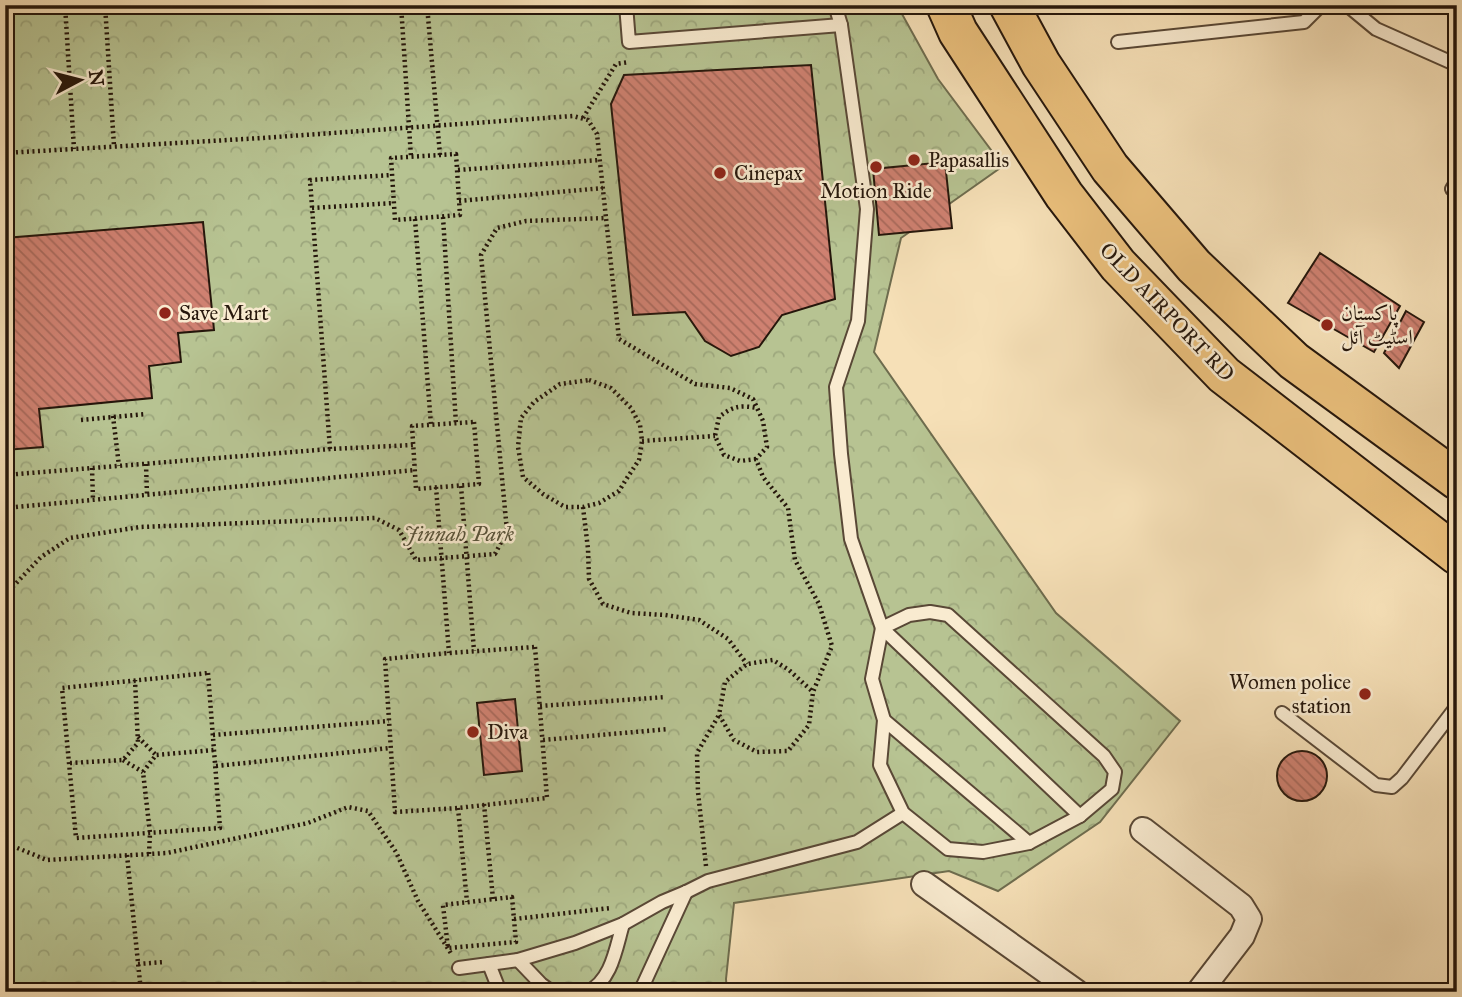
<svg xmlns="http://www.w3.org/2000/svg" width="1462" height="997" font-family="'IM FELL Great Primer',Amiri,serif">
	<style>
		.park { fill: url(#park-crowns); stroke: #6e6c4e; stroke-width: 2 }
		.building { fill: url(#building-back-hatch); stroke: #25160b; stroke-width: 2 }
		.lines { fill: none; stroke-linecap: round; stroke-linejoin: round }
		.lane-casing { stroke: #594836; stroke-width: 16 }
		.street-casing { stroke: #594836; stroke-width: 28 }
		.primary-casing { stroke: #25160b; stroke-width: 42 }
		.path { stroke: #25160b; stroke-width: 4.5; stroke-dasharray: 2 3.5; stroke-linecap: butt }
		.lane { stroke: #f9ebd0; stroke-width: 12 }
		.street { stroke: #f9ebd0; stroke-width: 24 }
		.primary { stroke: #ebc07c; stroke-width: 38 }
		.poi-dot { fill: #8f2418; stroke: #f9ebd0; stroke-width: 2.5 }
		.labels { text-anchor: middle; stroke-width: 5; stroke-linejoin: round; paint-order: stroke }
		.poi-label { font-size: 21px; fill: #25160b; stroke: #f9ebd0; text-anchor: start }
		.street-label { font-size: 21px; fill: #25160b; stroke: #f9ebd0 }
		.park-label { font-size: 21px; font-style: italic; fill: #58533a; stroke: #f9ebd0 }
	</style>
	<defs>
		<pattern id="park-crowns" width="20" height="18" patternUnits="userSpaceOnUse" patternTransform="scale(1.75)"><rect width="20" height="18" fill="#b7c392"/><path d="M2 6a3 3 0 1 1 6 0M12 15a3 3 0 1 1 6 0" fill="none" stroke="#9da77d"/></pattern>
		<pattern id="building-back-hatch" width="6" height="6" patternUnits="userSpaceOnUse" patternTransform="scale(1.75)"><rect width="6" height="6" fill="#cf8171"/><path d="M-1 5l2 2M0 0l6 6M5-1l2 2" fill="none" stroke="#a8695b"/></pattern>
	</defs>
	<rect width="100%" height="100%" fill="#f6e0b7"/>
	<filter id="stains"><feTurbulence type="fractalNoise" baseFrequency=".00286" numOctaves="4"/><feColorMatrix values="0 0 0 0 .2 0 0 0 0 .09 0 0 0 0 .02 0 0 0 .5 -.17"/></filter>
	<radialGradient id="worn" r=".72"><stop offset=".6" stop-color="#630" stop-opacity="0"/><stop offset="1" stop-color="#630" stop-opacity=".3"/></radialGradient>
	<path class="park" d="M5,5H897L938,79L1003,166L901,238L874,352L1056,613L1180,721L1100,822L998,891L949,871L734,903L726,979L727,992H5Z"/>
	<g class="building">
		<path d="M811,65L835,299L782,315L759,347L731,356L705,341L685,312L633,315L611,104L624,75Z"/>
		<path d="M945,162L952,228L879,235L873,169Z"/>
		<path d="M203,222L214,330L178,333L181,362L149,366L152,398L39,409L43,447L5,450V238Z"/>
		<path d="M1320,253L1400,306L1374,352L1288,303Z"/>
		<path d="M1406,311L1424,322L1399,368L1384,353Z"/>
		<path d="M515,699L522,771L484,775L477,703Z"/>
		<circle cx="1302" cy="776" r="25"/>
	</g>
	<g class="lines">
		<defs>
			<g id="lane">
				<path d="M626,5L629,42L841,25"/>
				<path d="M835,5L841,25L867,209L858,321L836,387L841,454L851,539L882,628L1080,816"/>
				<path d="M1347,5L1376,29L1457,65"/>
				<path d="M1118,42L1304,22L1321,5"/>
				<path d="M1452,189L1457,181"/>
				<path d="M930,612L948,615L1104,756L1115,772L1112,789L1080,816L1029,843L983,852L948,849L903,813L880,765L884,720L872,679L882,628L909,615Z"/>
				<path d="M1282,713L1376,785L1392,787L1402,778L1457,706"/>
				<path d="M884,720L1029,843"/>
				<path d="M518,960L541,984L552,992"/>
				<path d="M489,964L500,992"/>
				<path d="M459,968L518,960L575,943L623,924L662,902L686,892L708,881L857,842L903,813"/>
				<path d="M587,992C612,981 616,947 623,924"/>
				<path d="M640,992L686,892"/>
			</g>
			<g id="street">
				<path d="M1143,830L1241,906L1249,919L1242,936L1199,992"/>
				<path d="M924,884L1076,992"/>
			</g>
			<g id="primary">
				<path d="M946,5L958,32L1064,195L1118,265L1224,375L1457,555"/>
				<path d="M1009,5L1041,64L1110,168L1194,266L1294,361L1457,480"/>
			</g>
		</defs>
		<use href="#lane" class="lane-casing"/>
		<use href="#street" class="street-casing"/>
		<use href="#primary" class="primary-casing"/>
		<g class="path">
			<path d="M65,5L74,149"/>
			<path d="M105,5L114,146"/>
			<path d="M401,5L411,157"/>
			<path d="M427,5L440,155"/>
			<path d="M583,118L616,64L629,62"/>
			<path d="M5,153L262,138L573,116L588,120L597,134L606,218"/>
			<path d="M456,154L460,215L395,220L391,158Z"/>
			<path d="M458,170L600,160"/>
			<path d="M459,201L603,188"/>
			<path d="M312,208L394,203"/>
			<path d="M443,217L456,424"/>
			<path d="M415,219L431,425"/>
			<path d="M589,380L611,388L631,408L640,425L642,441L639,460L627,478L619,491L599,503L583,507H565L543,494L523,477L518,447L521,418L534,402L560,384Z"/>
			<path d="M113,416L119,466"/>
			<path d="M81,420L146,414"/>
			<path d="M474,422L479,484L416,489L412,426Z"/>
			<path d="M642,441L715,436"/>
			<path d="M330,449L310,180L392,175"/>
			<path d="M756,459L740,461L724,455L715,436L719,417C733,406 740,405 757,408"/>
			<path d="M146,464L147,495"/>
			<path d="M92,468L93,500"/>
			<path d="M5,475L330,449L413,445"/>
			<path d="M461,486L474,651"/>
			<path d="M436,487L449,653"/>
			<path d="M583,507L588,549L589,579L603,604L631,613L665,615L699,620L728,639L747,664"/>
			<path d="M5,508L415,470"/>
			<path d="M5,545L9,562L5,577"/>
			<path d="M5,595L41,557L70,538L140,527L375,518L399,530L416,560L495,554L507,531L481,255L497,228L526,221L606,218L619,339L695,384L730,388L753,399L763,421L767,447L756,459L763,477L788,508L795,560L819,604L832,646L813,692L809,725L788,751L757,752L734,740L719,715L725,682L747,664L773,660L789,670L813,692"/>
			<path d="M535,647L547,798L458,808L395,812L385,659L449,653Z"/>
			<path d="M208,673L220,828L76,838L62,688Z"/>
			<path d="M540,706L666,697"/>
			<path d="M213,735L389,721"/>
			<path d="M138,737L156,755"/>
			<path d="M543,740L669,729"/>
			<path d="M123,760L143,772"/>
			<path d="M70,763L123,760L138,743L135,680"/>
			<path d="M216,766L390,748"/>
			<path d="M484,804L493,899"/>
			<path d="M458,808L467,902"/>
			<path d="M5,838L10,845L47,860L167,853L308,823L348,807L368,811L396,852L418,901L452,955"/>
			<path d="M149,854L150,833L143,772L156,755L214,750"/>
			<path d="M127,855L141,992"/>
			<path d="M706,866L698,792L697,753L719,715"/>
			<path d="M512,897L516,942L448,948L443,905Z"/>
			<path d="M514,919L611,908"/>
			<path d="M138,964L164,962"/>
		</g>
		<use href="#lane" class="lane"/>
		<use href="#street" class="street"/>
		<use href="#primary" class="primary"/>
	</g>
	<g class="poi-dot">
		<circle cx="914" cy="160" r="7"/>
		<circle cx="876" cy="167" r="7"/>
		<circle cx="720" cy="173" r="7"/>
		<circle cx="165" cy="313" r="7"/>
		<circle cx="1327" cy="325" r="7"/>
		<circle cx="1365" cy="694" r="7"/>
		<circle cx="473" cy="732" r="7"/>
	</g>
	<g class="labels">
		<g class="poi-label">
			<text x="928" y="167">Papasallis</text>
			<text x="734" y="180">Cinepax</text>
			<text x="876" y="198" text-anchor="middle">Motion Ride</text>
			<text x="179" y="320">Save Mart</text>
			<text x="1341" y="320">پاکستان<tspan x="1341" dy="24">اسٹیٹ آئل</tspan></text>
			<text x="1351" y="689" text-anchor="end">Women police<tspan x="1351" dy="24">station</tspan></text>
			<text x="487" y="739">Diva</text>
		</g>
		<g class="street-label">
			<text transform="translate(1167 312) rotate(46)" y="7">OLD AIRPORT RD</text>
		</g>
		<g class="park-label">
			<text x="459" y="541">Jinnah Park</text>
		</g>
	</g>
	<rect width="1462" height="997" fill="none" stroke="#f6e0b7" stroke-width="28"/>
	<rect x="7" y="7" width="1448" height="983" fill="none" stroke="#25160b" stroke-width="3.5"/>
	<rect x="14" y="14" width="1434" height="969" fill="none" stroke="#25160b" stroke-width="2"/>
	<g transform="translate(80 80) rotate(83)" stroke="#f9ebd0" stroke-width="5" paint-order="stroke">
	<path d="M0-5L12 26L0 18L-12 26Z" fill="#25160b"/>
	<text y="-10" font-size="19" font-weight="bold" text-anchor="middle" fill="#25160b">N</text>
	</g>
	<rect width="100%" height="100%" filter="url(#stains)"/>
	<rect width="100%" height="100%" fill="url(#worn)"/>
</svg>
